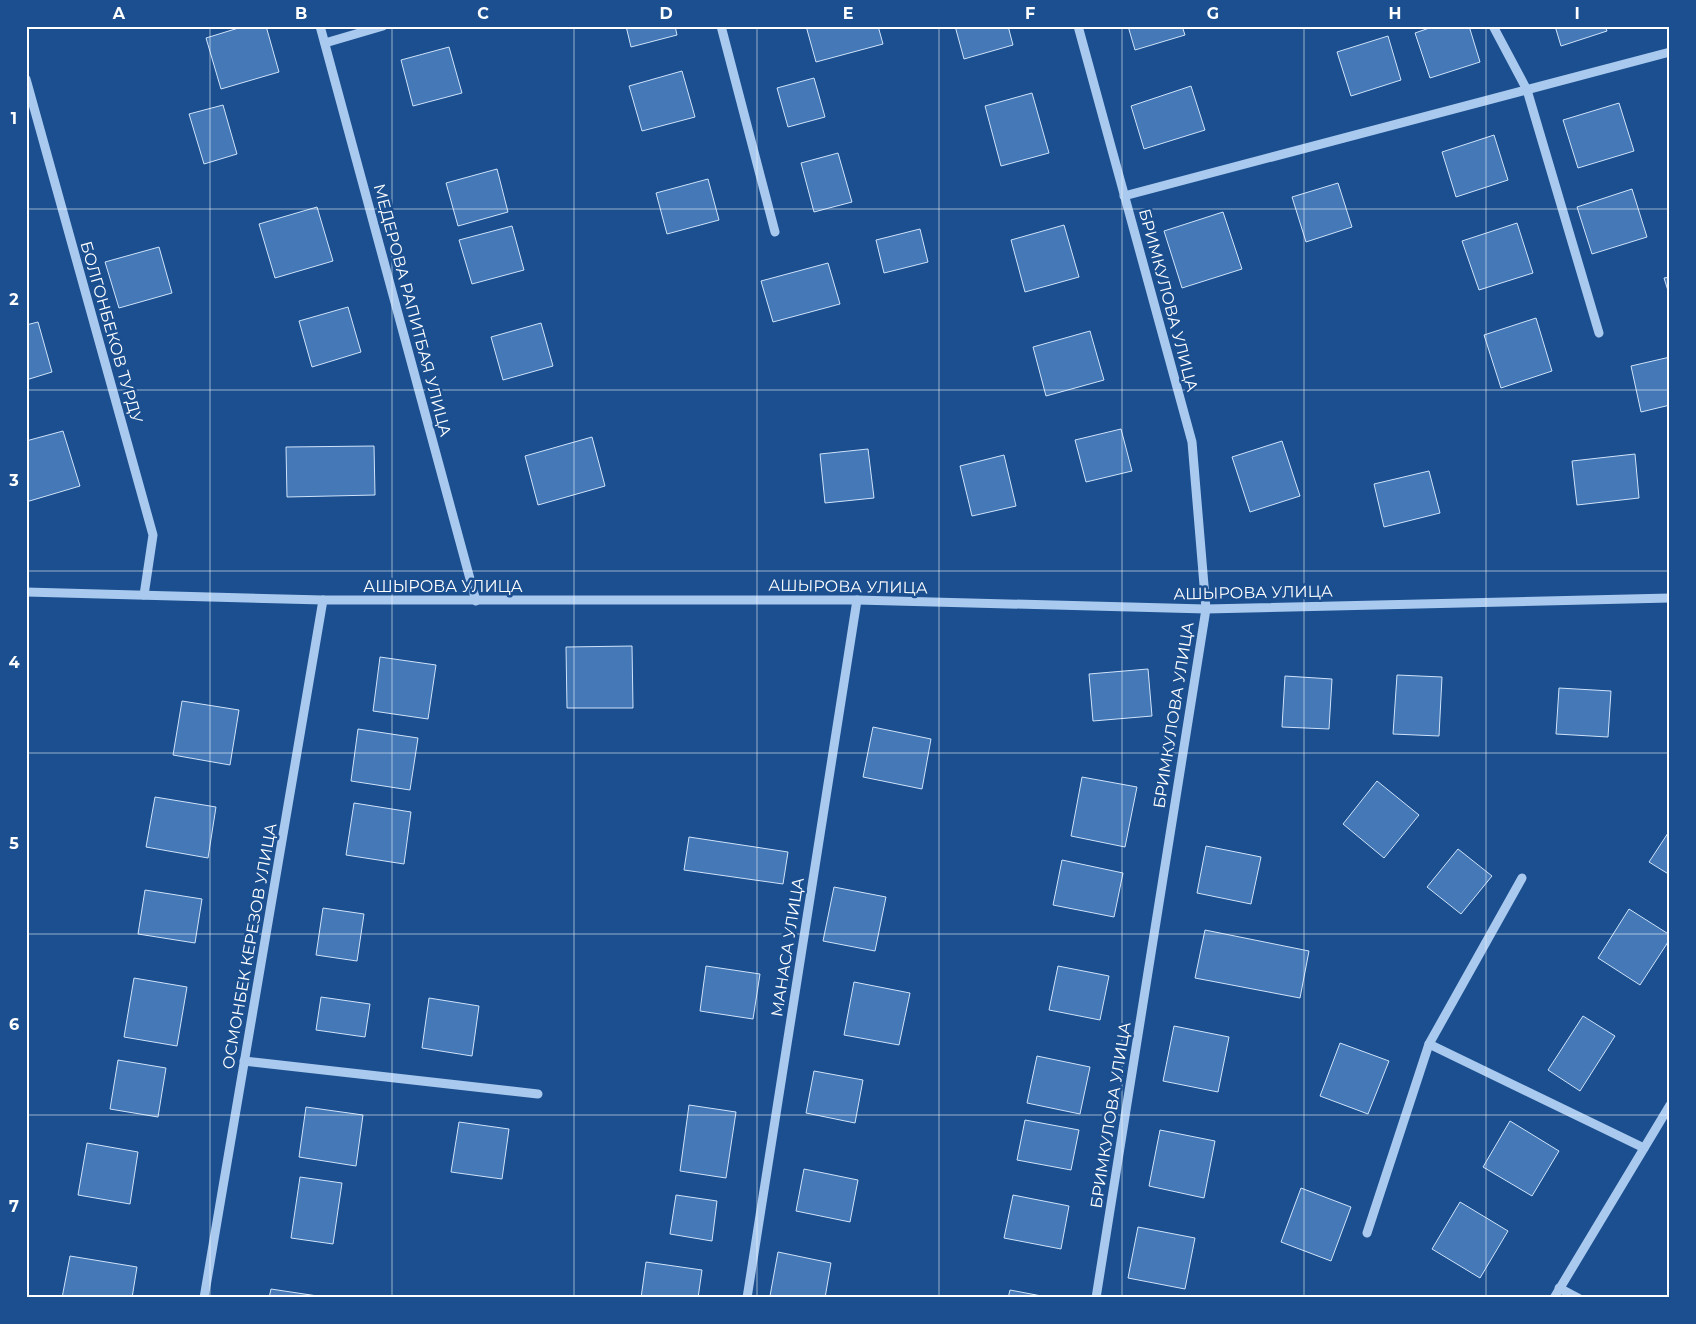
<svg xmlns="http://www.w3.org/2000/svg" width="1696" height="1324" font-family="Montserrat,sans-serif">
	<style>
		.building { fill: #4478b7; stroke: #cfe3fa }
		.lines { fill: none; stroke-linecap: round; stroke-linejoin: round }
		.minor { stroke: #a9c9ee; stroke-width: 9 }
		.grid { fill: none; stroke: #fff; stroke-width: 1; stroke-opacity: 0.55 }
		.labels { text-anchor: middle; stroke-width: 5; stroke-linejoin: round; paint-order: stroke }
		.street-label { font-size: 16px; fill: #fff; stroke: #1b4f8f }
		.neatline { fill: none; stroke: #fff; stroke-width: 2 }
		.grid-label { font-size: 16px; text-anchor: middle; font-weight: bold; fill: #fff }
	</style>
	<rect width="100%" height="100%" fill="#1b4f8f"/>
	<g class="building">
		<path d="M245,26H266L279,72L221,89L206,38Z"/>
		<path d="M626,26H675L677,35L631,47Z"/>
		<path d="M806,26H878L883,44L816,62Z"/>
		<path d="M955,26H1008L1013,45L964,59Z"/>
		<path d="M1128,26H1182L1185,35L1135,50Z"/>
		<path d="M1435,26H1469L1480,62L1430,78L1415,33Z"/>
		<path d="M1555,26H1605L1607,31L1561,46Z"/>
		<path d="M1388,36L1401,80L1351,96L1337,52Z"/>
		<path d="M449,47L462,93L413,106L401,60Z"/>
		<path d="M682,71L695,117L642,131L629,86Z"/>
		<path d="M814,78L825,117L788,127L777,88Z"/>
		<path d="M1191,86L1205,130L1144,149L1131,106Z"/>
		<path d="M1032,93L1049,153L1001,166L985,106Z"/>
		<path d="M1619,103L1634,151L1578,168L1563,120Z"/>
		<path d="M223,105L237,154L204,164L189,114Z"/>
		<path d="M1494,135L1508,180L1456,197L1442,152Z"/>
		<path d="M838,153L852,202L814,212L801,163Z"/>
		<path d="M497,169L508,212L458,226L446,183Z"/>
		<path d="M708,179L719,220L667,234L656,193Z"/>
		<path d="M1338,183L1352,227L1306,242L1292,197Z"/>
		<path d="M1632,189L1647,237L1592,254L1577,207Z"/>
		<path d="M317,207L333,261L275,278L259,224Z"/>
		<path d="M1223,212L1242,269L1182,288L1164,231Z"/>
		<path d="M1517,223L1533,273L1479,290L1462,241Z"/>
		<path d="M1064,225L1079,277L1025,292L1011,240Z"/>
		<path d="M512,226L524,270L472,284L459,240Z"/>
		<path d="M920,229L928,262L884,273L876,240Z"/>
		<path d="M159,247L172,293L119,308L105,262Z"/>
		<path d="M828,263L840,304L773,322L761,281Z"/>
		<path d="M1670,277V297L1664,278Z"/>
		<path d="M348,307L361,352L312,367L299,321Z"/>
		<path d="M1536,318L1552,371L1501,388L1484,335Z"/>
		<path d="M38,322L52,372L26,380V325Z"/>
		<path d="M541,323L553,366L503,380L491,337Z"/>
		<path d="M1090,331L1104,380L1046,396L1033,347Z"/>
		<path d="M1670,357V405L1641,412L1631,366Z"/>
		<path d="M1121,429L1132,471L1086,482L1075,440Z"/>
		<path d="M63,431L80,486L26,502V441Z"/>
		<path d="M592,437L605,486L538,505L525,456Z"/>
		<path d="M1282,441L1300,496L1250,512L1232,457Z"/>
		<path d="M374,446L375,495L287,497L286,447Z"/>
		<path d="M868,449L874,498L825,503L820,454Z"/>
		<path d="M1635,454L1639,498L1577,505L1572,461Z"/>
		<path d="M1004,455L1016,506L972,516L960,466Z"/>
		<path d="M1429,471L1440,513L1384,527L1374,484Z"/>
		<path d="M632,646L633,708H567L566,647Z"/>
		<path d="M380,657L436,665L428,719L373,711Z"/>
		<path d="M1148,669L1152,716L1093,721L1089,674Z"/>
		<path d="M1397,675L1442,677L1439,736L1393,734Z"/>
		<path d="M1285,676L1332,679L1329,729L1282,727Z"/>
		<path d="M1559,688L1611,691L1608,737L1556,734Z"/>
		<path d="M182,701L239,710L230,765L173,755Z"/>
		<path d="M873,727L931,739L922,789L863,777Z"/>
		<path d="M358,729L418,738L410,790L351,781Z"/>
		<path d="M1082,777L1137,787L1125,847L1071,836Z"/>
		<path d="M1377,781L1419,815L1384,858L1343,824Z"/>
		<path d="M155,797L216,807L208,858L146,847Z"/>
		<path d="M354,803L411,812L404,864L346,855Z"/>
		<path d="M1670,830V875L1649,862Z"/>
		<path d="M689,837L788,852L783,884L684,870Z"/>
		<path d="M1206,846L1261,857L1251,904L1197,893Z"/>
		<path d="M1458,849L1492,876L1461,914L1427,887Z"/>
		<path d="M1062,860L1123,873L1114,917L1053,905Z"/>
		<path d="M834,887L886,897L875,951L823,941Z"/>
		<path d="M145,890L202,899L195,943L138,934Z"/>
		<path d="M323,908L364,914L357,961L316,955Z"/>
		<path d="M1629,909L1670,935V939L1640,985L1598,958Z"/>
		<path d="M1205,930L1309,951L1300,998L1195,978Z"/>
		<path d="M706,966L760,974L753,1019L700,1011Z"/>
		<path d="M1058,966L1109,976L1100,1020L1049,1010Z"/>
		<path d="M134,978L187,987L177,1046L124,1037Z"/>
		<path d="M854,982L910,993L899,1045L844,1035Z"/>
		<path d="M321,997L370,1004L365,1037L316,1030Z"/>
		<path d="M429,998L479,1006L472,1056L422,1048Z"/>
		<path d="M1583,1016L1615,1036L1580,1091L1548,1070Z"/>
		<path d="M1174,1026L1229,1037L1218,1092L1163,1081Z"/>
		<path d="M1340,1043L1389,1061L1368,1114L1320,1096Z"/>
		<path d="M1037,1056L1090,1067L1080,1114L1027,1103Z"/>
		<path d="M118,1060L166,1068L158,1117L110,1109Z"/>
		<path d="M814,1071L863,1080L855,1123L806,1113Z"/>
		<path d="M689,1105L736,1112L726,1178L680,1171Z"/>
		<path d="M306,1107L363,1115L356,1166L299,1157Z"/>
		<path d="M1025,1120L1079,1130L1071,1170L1017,1160Z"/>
		<path d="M1510,1121L1559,1151L1532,1196L1483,1167Z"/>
		<path d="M459,1122L509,1129L502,1179L451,1172Z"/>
		<path d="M1160,1130L1215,1141L1204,1198L1149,1186Z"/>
		<path d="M87,1143L138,1152L130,1204L78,1195Z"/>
		<path d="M804,1169L858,1180L850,1222L796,1211Z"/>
		<path d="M300,1177L342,1183L333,1244L291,1238Z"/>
		<path d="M1301,1188L1351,1207L1331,1261L1281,1242Z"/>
		<path d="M676,1195L717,1201L712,1241L670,1234Z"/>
		<path d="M1013,1195L1069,1206L1061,1249L1004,1238Z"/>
		<path d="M1460,1202L1508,1231L1480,1278L1432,1249Z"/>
		<path d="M1138,1227L1195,1238L1185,1289L1128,1278Z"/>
		<path d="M778,1252L831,1263L825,1298L770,1296Z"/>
		<path d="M70,1256L137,1267L132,1298H62Z"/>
		<path d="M646,1262L702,1270L698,1298H641Z"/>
		<path d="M271,1289L324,1297V1298H269Z"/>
		<path d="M1010,1290L1052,1298H1008Z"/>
	</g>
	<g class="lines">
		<g class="minor">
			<path d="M320,26L476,601"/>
			<path d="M721,26L775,232"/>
			<path d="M1078,26L1192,442L1206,609L1096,1298"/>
			<path d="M1493,26L1527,90L1599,333"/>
			<path d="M325,43L383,26"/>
			<path d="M26,79L153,535L144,595"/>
			<path d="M1124,196L1670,52"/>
			<path d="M26,592L323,600H857L1206,609L1670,598"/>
			<path d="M1429,1044L1644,1148"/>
			<path d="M244,1061L538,1094"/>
			<path d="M1367,1233L1429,1044L1522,878"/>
			<path d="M1559,1288L1578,1298"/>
			<path d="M204,1298L323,600"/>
			<path d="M747,1298L857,600"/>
			<path d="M1554,1298L1670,1105"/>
		</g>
	</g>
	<path class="grid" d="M210,26V1298M392,26V1298M574,26V1298M757,26V1298M939,26V1298M1122,26V1298M1304,26V1298M1486,26V1298M26,209H1670M26,390H1670M26,571H1670M26,753H1670M26,934H1670M26,1115H1670"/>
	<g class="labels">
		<g class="street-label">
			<text transform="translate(1169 300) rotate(75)" y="6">БРИМКУЛОВА УЛИЦА</text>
			<text transform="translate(413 310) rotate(75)" y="6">МЕДЕРОВА РАПИТБАЯ УЛИЦА</text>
			<text transform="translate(112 332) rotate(74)" y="6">БОЛГОНБЕКОВ ТУРДУ</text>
			<text x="443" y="592">АШЫРОВА УЛИЦА</text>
			<text transform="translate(848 586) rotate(1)" y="6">АШЫРОВА УЛИЦА</text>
			<text transform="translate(1253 592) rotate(-1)" y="6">АШЫРОВА УЛИЦА</text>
			<text transform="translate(1173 715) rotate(-81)" y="6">БРИМКУЛОВА УЛИЦА</text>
			<text transform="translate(249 946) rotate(-80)" y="6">ОСМОНБЕК КЕРЕЗОВ УЛИЦА</text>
			<text transform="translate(787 947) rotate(-81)" y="6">МАНАСА УЛИЦА</text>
			<text transform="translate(1110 1115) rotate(-81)" y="6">БРИМКУЛОВА УЛИЦА</text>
		</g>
	</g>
	<rect width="1696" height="1324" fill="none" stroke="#1b4f8f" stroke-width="55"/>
	<rect x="28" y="28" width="1640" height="1268" class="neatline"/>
	<g class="grid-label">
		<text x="119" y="19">A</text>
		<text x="301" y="19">B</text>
		<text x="483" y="19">C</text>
		<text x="666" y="19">D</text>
		<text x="848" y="19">E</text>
		<text x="1030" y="19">F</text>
		<text x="1213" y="19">G</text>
		<text x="1395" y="19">H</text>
		<text x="1577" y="19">I</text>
		<text x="14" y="124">1</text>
		<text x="14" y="305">2</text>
		<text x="14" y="486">3</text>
		<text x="14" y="668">4</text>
		<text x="14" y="849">5</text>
		<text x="14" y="1030">6</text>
		<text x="14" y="1212">7</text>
	</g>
</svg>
